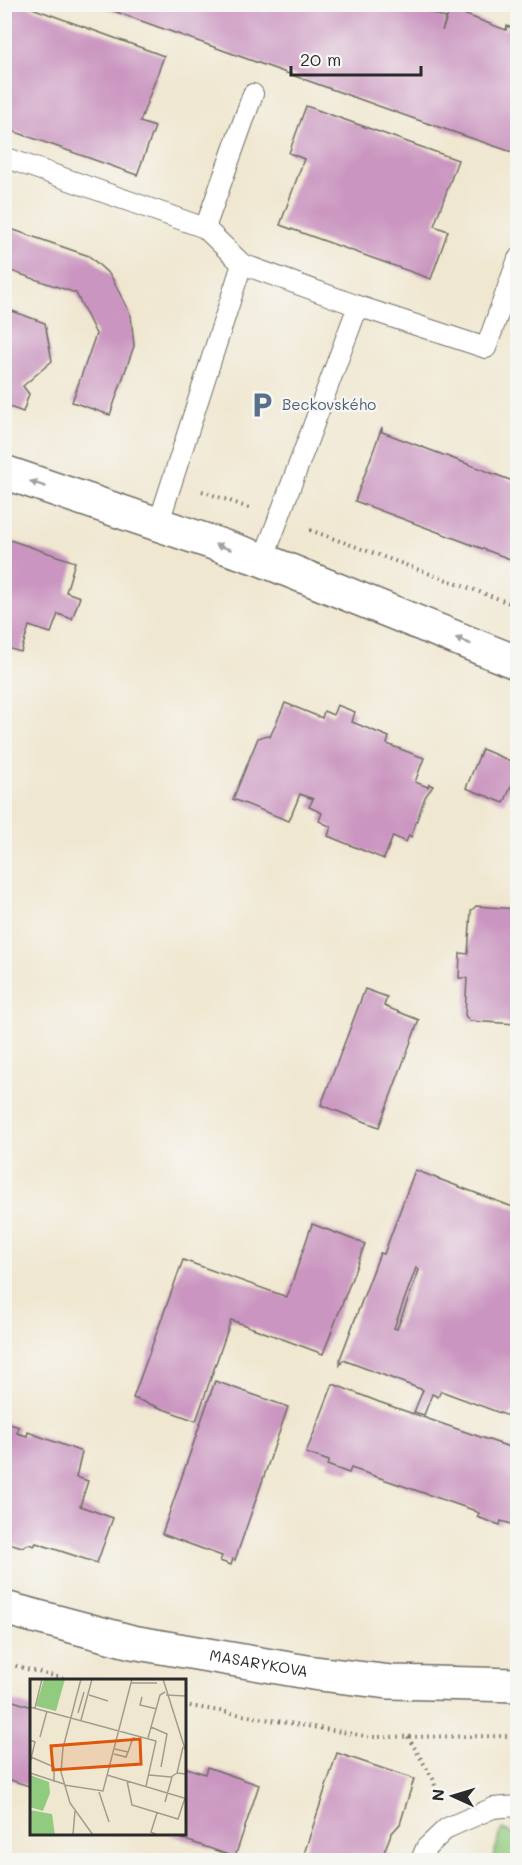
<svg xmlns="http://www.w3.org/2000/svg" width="522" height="1865" font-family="Mali,sans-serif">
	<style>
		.green { fill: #91cb7f; stroke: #5e7b55; stroke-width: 1.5 }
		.building { fill: #ca95c0; fill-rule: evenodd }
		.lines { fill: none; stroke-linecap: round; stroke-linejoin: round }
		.lane-casing { stroke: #706d65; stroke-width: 22 }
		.street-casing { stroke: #706d65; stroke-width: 36 }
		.primary-casing { stroke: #706d65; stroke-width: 36 }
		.path { stroke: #706d65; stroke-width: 4; stroke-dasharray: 1.5 4.5; stroke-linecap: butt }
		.lane { stroke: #fff; stroke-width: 20 }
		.street { stroke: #fff; stroke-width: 33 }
		.primary { stroke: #fff; stroke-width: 33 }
		.oneway { fill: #a0a0a0 }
		.labels { text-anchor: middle; stroke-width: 4.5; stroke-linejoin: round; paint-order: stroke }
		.service-label { font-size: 15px; fill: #4e5e75; stroke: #f6f6f2; text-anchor: start }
		.street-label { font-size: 15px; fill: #2b2b2b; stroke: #f6f6f2 }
		.inset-road { fill: none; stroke: #a19c8e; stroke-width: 1.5 }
		.view { fill: #df570e; fill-opacity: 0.15; stroke: #df570e; stroke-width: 3 }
		.inset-edge { fill: none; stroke: #2b2b2b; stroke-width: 3 }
	</style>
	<rect width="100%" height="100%" fill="#f6f6f2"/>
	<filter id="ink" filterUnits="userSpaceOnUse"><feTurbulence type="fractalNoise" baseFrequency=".0167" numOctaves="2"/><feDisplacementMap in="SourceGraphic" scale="12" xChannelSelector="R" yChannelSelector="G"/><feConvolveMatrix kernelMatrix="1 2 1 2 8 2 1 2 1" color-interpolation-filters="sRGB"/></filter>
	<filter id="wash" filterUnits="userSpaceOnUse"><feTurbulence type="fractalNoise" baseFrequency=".008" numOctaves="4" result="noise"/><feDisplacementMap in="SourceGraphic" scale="24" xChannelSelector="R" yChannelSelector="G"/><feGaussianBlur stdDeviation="1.35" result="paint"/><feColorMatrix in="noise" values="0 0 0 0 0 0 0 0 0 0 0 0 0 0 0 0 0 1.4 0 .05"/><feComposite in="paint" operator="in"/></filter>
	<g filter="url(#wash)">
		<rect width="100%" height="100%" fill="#f0e7d0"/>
		<path class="green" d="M502,1829L517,1835V1860H492Z"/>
		<g id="blocks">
			<g class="building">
				<path d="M12,4H21L164,56L140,122L155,127L137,175L4,128V71L10,55L4,53V25Z"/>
				<path d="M94,4H429L426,11L446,18L442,31L450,9L506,30L507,26L518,30V154L412,118Z"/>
				<path d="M306,106L458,160L434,226L448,231L431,279L280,225L304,159L289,153Z"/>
				<path d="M5,227L89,256L111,276L131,316L134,346L110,415L72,402L96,334L76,293L5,269Z"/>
				<path d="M4,308L45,323L52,361L23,386L29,394L23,412L4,405Z"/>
				<path d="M382,427V432L518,483V562L355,501Z"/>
				<path d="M4,538L75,562L66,592L80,597L72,619L58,614L51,633L29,626L21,652L4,647Z"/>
				<path d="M285,703L322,718L324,711L333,715L337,705L355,712L352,722L389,737L387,744L424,758L415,782L428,787L429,784L433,786L425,797L411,837L409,835L406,842L393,836L384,859L328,836L331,827L319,821L322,813L309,807L313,799L300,794L289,821L233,799L258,738L267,735L270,737Z"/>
				<path d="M482,749L518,764V770L504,803L466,788Z"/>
				<path d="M476,906L518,909V1024L469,1021L465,1015L467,978H459L460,953L468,954L471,911Z"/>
				<path d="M365,989L387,997L384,1006L419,1020L379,1127L321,1105Z"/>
				<path d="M415,1170L518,1209V1408L508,1416L441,1391L438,1397L432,1394L424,1415L414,1412L423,1390L343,1360L340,1365V1359L380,1253L384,1254ZM416,1268L419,1270L397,1329L394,1328Z"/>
				<path d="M312,1224L365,1244L323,1354L231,1320L196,1421L133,1398L183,1260L287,1297Z"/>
				<path d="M215,1381L288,1407L235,1560L233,1559L231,1565L220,1561L222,1556L162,1534Z"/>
				<path d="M333,1384L379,1402L518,1450V1526L501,1521L500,1525L477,1517L479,1513L473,1510L351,1468L349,1473L327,1465L329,1461L306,1453Z"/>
				<path d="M4,1422L19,1427L17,1433L27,1436L28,1432L82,1452L76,1477L88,1481L80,1506L113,1518L97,1563L36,1543L34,1546L29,1544L22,1547L9,1543L4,1536Z"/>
				<path d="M4,1698L32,1707V1787L4,1778Z"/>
				<path d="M337,1753L414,1779L400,1824L391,1834L384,1852L390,1854L388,1860H314L303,1857Z"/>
				<path d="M184,1767L205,1774L207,1767L259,1785L235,1857L168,1834H184Z"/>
			</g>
		</g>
	</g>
	<g filter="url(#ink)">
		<use href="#blocks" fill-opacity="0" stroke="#706d65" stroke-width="1.5"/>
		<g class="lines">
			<defs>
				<g id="lane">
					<path d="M4,157L205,228L242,264"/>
					<path d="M205,228L253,94"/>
					<path d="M358,306L486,348L518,259"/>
					<path d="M158,525L242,264L358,306L263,560"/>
					<path d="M421,1860L426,1848L447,1828L493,1808L518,1806"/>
				</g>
				<path id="street" d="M4,472L263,560L518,663"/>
				<g id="primary">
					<path id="s1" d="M4,1608L132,1642L313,1673L390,1682L518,1685"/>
				</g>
			</defs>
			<use href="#lane" class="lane-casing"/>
			<use href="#street" class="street-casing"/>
			<use href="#primary" class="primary-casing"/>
			<g class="path">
				<path d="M504,4L518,9"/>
				<path d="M202,491L249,508"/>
				<path d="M310,530L518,606"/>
				<path d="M4,1663L69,1680"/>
				<path d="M184,1705L371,1737L518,1736"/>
				<path d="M408,1737L433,1779L438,1796"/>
			</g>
			<use href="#lane" class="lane"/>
			<use href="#street" class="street"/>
			<use href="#primary" class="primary"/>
		</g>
		<defs><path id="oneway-solid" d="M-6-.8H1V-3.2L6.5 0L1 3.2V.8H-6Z" transform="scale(1.5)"/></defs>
		<g class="oneway">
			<use href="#oneway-solid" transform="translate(38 484) rotate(-161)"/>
			<use href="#oneway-solid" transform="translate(223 547) rotate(-162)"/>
			<use href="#oneway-solid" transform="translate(463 641) rotate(-158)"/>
		</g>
	</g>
	<defs>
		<symbol id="parking-bare" viewBox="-9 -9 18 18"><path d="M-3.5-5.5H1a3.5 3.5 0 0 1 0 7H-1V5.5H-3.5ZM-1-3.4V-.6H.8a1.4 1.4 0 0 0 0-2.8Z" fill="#5c6f8a" stroke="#f6f6f2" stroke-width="2.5" paint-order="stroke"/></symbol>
	</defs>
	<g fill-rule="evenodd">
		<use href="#parking-bare" x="243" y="386" width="38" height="38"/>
	</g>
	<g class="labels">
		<g class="service-label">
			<text x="282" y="410">Beckovského</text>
		</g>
		<g class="street-label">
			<text dy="5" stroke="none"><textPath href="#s1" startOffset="261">MASARYKOVA</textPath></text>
		</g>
	</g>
	<g transform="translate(30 1679)">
		<rect width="156" height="156" fill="#f0e7d0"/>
		<path d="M14,0H35L26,32L6,27ZM0,96L19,103L20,114L13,132L0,128ZM0,131L22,135L25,156H0Z" fill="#91cb7f"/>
		<path class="inset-road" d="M51,0L33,69L31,93L40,124L63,156M133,0L156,73M101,4H127M59,16L78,22M136,16L156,17M112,18L110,26L127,30M0,28L126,62L116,107M5,29L12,0M48,34L54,13M51,41L62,0M121,48L137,55L131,88M10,58L17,32M118,59L130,16L135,13M0,61L5,63L0,84M153,68L147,94L156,95M98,73L103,59L107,60M84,75L96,78L98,73L85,70M1,78L24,88V103M0,94L34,105M77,96L154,119M119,96L141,98L147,94M97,102L102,126L148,140L156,116M34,106L73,112L102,0M69,113L79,143M135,123L142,98M127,134L121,153L127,156M43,156L45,132"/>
		<path class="view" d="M110,60L111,85L23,91L21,67Z"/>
		<rect width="156" height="156" class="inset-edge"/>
	</g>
	<rect width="522" height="1865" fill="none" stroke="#f6f6f2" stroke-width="24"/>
	<g transform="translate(453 1796) rotate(274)" stroke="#f6f6f2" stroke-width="4.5" paint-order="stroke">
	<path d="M0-4.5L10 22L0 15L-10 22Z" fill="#2b2b2b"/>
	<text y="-9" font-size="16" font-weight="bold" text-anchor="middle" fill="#2b2b2b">N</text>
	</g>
	<path d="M291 66v9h130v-9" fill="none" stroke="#2b2b2b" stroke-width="3"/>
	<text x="300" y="66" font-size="18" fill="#2b2b2b" stroke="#f6f6f2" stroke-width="4.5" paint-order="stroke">20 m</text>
</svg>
